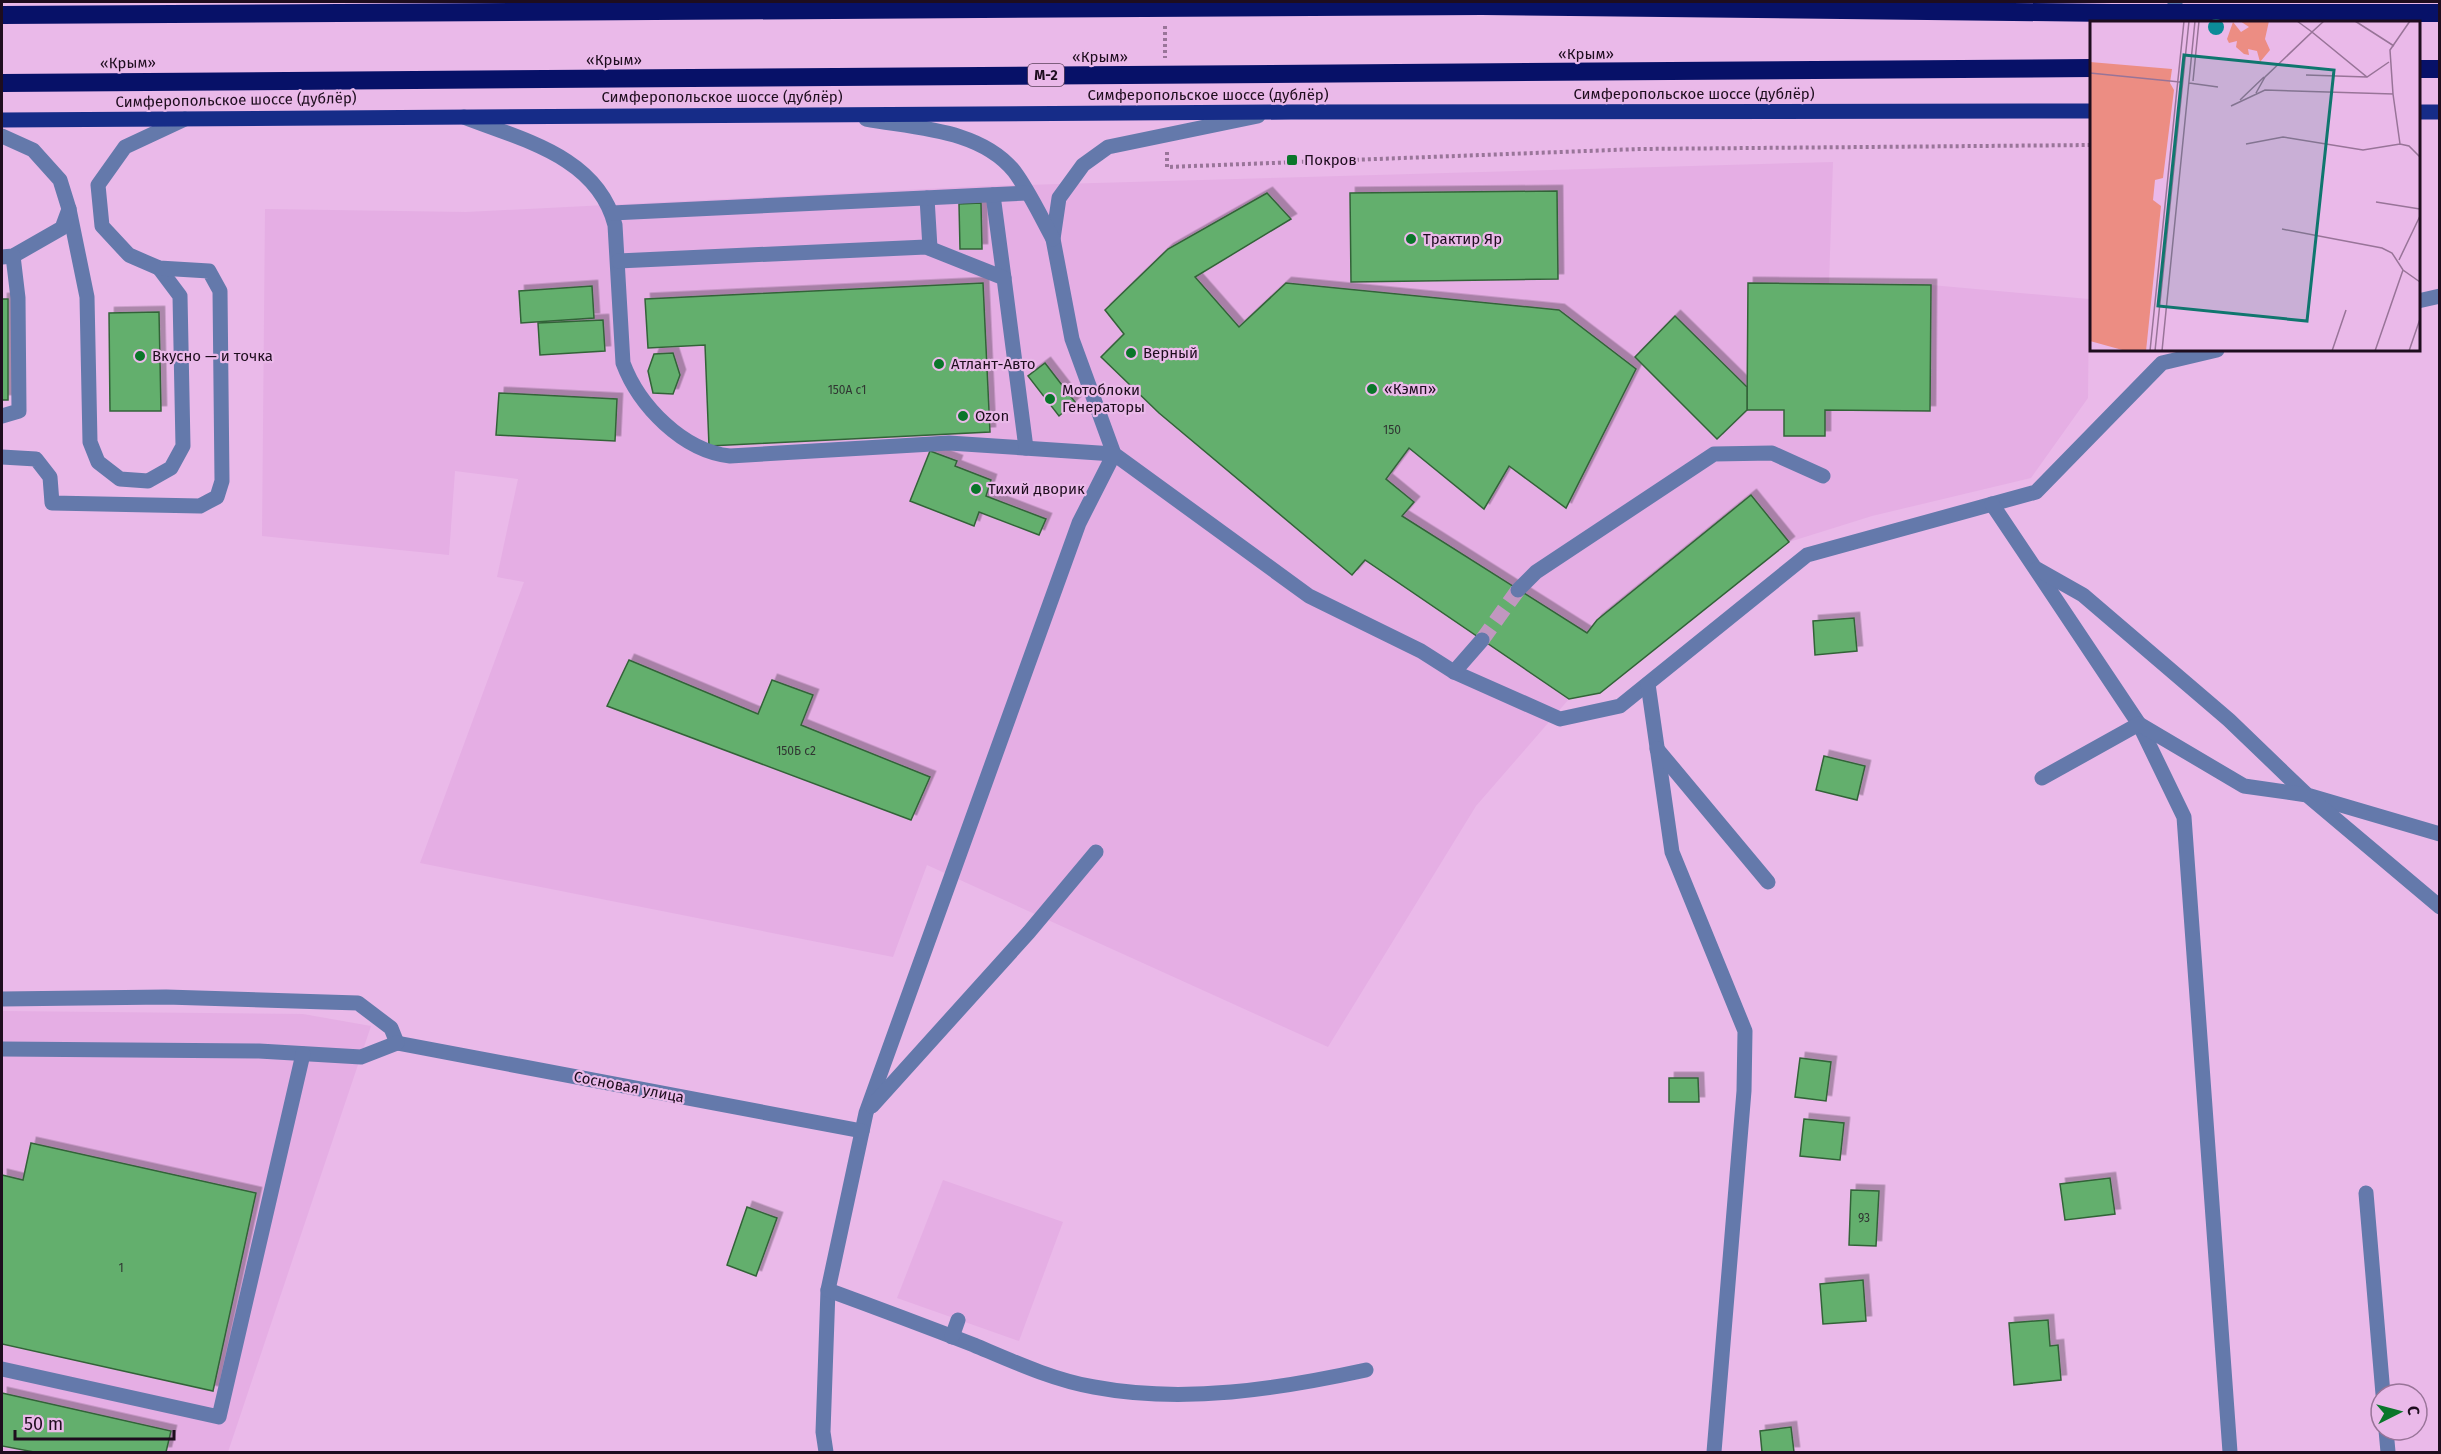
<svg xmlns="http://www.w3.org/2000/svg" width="2441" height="1454" font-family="'Fira Sans',sans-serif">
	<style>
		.built { fill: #e5aee4 }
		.building { fill: #64af6d; stroke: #336339; stroke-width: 1.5; filter: url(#shadow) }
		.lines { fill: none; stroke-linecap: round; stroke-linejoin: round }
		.minor-tunnel { stroke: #c197c0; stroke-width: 15; stroke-dasharray: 15 8; stroke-linecap: butt }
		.path { stroke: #997599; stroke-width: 4; stroke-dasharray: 3 3; stroke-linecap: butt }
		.minor { stroke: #6479ab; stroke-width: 15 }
		.major { stroke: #162c88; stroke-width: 15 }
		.highway { stroke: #071168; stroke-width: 18 }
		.poi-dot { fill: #0a762a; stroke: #eab9e9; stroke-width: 2 }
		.labels { text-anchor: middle; stroke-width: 4.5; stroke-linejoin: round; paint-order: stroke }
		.number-label { font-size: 12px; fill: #303632 }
		.shield { fill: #eab9e9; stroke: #5b415b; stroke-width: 1.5 }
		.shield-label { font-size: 14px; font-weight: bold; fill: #1e0d1e }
		.street-label { font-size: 15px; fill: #1e0d1e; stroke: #eab9e9 }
		.poi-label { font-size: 15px; fill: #1e0d1e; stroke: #eab9e9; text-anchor: start }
		.inset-road { fill: none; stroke: #987498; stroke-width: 1.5 }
		.view { fill: #0f766e; fill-opacity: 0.15; stroke: #0f766e; stroke-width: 3 }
		.inset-edge { fill: none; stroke: #1e0d1e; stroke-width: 3 }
	</style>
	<defs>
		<filter id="shadow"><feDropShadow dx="5.5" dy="-5.5" stdDeviation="0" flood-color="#0004"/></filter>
	</defs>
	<rect width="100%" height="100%" fill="#eab9e9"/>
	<g class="built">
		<path d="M1833,162L1829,284L1931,285L2089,299L2088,398L2031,478L1872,516L1789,542L1600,693L1569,699L1476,806L1328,1047L927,865L893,957L420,863L524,582L497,577L518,479L455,471L449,555L262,536L265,209L466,212L986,186Z"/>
		<path d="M2,1011L303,1014L371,1026L228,1452H2Z"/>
		<path d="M943,1180L1063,1222L1019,1341L897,1298Z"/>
	</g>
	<g class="building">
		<path d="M1557,191L1558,279L1351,282L1350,193Z"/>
		<path d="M1267,193L1291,219L1195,277L1239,327L1286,283L1559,310L1636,369L1566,508L1509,466L1484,509L1409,448L1386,479L1414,502L1402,516L1587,633L1597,620L1751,495L1789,542L1600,693L1569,699L1365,560L1352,575L1159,413L1101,357L1124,334L1105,310L1168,249Z"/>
		<path d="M981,203L982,249H960L959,204Z"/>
		<path d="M983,283L990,432L709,446L705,345L648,348L645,299Z"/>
		<path d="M1748,283L1931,285L1930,411L1825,410V436H1784V410H1747Z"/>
		<path d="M592,286L594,318L521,323L519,291Z"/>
		<rect x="2" y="299" width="6" height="101"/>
		<path d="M159,312L161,411H110L109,313Z"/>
		<path d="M1675,316L1747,387V410L1717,439L1635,357Z"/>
		<path d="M603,320L605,351L540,355L538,323Z"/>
		<path d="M673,353L680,375L673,394L653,393L648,371L654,354Z"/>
		<path d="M1045,363L1075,402L1059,416L1028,376Z"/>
		<path d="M499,393L617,399L615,441L496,435Z"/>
		<path d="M930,451L957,461L955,466L991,480L986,496L1046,519L1039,535L979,512L974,526L910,501Z"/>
		<path d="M1854,618L1857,651L1815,655L1813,621Z"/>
		<path d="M629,660L758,714L772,680L813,695L801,725L930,777L911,820L607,706Z"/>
		<path d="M1824,756L1865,766L1857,800L1816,790Z"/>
		<path d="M1800,1058L1831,1062L1826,1101L1795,1097Z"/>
		<path d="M1669,1078H1698L1699,1102H1669Z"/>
		<path d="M1804,1119L1844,1123L1840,1160L1800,1156Z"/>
		<path d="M31,1143L256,1193L213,1391L2,1344V1175L23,1180Z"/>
		<path d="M2110,1178L2115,1214L2065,1220L2060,1184Z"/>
		<path d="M1851,1190L1879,1191L1876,1246L1849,1245Z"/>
		<path d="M747,1207L777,1218L756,1276L727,1265Z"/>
		<path d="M1863,1280L1866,1321L1823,1324L1820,1284Z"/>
		<path d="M2048,1320L2050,1346L2058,1345L2061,1380L2014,1385L2009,1323Z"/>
		<path d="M2,1393L171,1431L166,1452H34L2,1446Z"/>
		<path d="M1791,1427L1794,1452H1762L1760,1431Z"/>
	</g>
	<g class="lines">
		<path class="minor-tunnel" d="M1482,640L1518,590"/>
		<g class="path">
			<path d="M1165,26V58"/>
			<path d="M1167,152V167L1639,149L2092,145"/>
		</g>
		<g class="minor">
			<path d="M2175,22V2"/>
			<path d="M1258,116L1108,147L1083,165L1059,198L1053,239L1072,339L1114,454L1309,596L1421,651L1454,672L1560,719L1620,706L1807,555L2036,492L2162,363L2217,350"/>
			<path d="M464,117C522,140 597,156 615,225L623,363C639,406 683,451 730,456L949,443L1114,454L1079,523L866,1113L828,1290L823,1432L826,1452"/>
			<path d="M866,119C915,128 980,129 1014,171C1029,191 1041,217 1053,239"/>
			<path d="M2,136L33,150L60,180L69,209L87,297L90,442L98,462L120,479L148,481L171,468L183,446L180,296L159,268"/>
			<path d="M993,195L1004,278"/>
			<path d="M927,198L930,248"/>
			<path d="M612,213L1027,193"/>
			<path d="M2,257L13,256L62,228L69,209"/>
			<path d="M618,261L926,247L1004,278L1026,448"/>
			<path d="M2418,301L2440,296"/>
			<path d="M2,416L19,411L18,298L13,256"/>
			<path d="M2,457L36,459L50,477L52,503L200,506L217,497L222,481L220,291L209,271L159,268L129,255L102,226L98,185L125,147L185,119"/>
			<path d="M1992,504L2139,724L2184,817L2230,1452"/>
			<path d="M2037,569L2083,595L2229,720L2307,795L2440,834"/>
			<path d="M1518,590L1536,572L1714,454L1772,453L1823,476"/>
			<path d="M1454,672L1482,640"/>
			<path d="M1648,684L1672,852L1745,1031L1744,1091L1714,1452"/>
			<path d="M1657,749L1768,882"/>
			<path d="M2042,778L2139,724L2244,786L2307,795L2440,907"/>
			<path d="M2,999L166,997L358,1003L391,1028L397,1043"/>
			<path d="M397,1043L862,1131"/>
			<path d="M2,1049L259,1051L361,1057L397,1043"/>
			<path d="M872,1106L1029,932L1096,852"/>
			<path d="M2366,1193L2383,1394"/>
			<path d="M828,1290C877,1308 925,1326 974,1345C1012,1361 1053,1380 1094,1387C1184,1404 1279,1389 1366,1370"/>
			<path d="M952,1337L958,1320"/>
			<path d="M2,1369L219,1417L303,1054"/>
			<path d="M2386,1430L2388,1452"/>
		</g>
		<g class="major">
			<path d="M2418,112H2440"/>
			<path d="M2,120L1291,112L2092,111"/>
		</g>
		<g class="highway">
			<path d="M2,15L1482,6L2112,13H2440"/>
			<path d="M2418,69H2440"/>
			<path d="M2,83L2092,68"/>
		</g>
	</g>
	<g class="poi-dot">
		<rect x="1286" y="154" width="12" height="12" rx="3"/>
		<circle cx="1411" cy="239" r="6"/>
		<circle cx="1131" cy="353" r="6"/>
		<circle cx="140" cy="356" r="6"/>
		<circle cx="939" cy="364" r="6"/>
		<circle cx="1372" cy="389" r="6"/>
		<circle cx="1050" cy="399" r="6"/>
		<circle cx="963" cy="416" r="6"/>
		<circle cx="976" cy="489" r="6"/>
	</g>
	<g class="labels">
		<g class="number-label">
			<text x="847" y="394">150А с1</text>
			<text x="1392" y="434">150</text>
			<text x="796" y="755">150Б с2</text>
			<text x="1864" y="1222">93</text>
			<text x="121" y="1272">1</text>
		</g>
		<rect class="shield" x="1028" y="64" width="36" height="22" rx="4.5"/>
		<g class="shield-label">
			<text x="1046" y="80">М-2</text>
		</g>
		<g class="street-label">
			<text x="1586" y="59">«Крым»</text>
			<text x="1100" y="62">«Крым»</text>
			<text x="614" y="65">«Крым»</text>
			<text transform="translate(128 63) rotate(-1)" y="5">«Крым»</text>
			<text x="1694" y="99">Симферопольское шоссе (дублёр)</text>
			<text x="1208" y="100">Симферопольское шоссе (дублёр)</text>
			<text x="722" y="102">Симферопольское шоссе (дублёр)</text>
			<text transform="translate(236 100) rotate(-1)" y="5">Симферопольское шоссе (дублёр)</text>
			<text transform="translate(629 1087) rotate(11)" y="5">Сосновая улица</text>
		</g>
		<g class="poi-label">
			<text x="1304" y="165">Покров</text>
			<text x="1423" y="244">Трактир Яр</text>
			<text x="1143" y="358">Верный</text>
			<text x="152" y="361">Вкусно — и точка</text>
			<text x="951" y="369">Атлант-Авто</text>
			<text x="1384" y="394">«Кэмп»</text>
			<text x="1062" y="395">Мотоблоки<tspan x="1062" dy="17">Генераторы</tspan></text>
			<text x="975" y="421">Ozon</text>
			<text x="988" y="494">Тихий дворик</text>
		</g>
	</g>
	<g transform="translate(2090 21)">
		<rect width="330" height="330" fill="#eab9e9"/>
		<path d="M150,0H179L175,18L180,29L170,41L167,30L158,28L159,34L154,33L146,26L147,20L139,22L137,18L143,1L151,11L159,6ZM0,41L82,48L80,62L84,69L73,157L65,159L63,179L71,185L56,330H36L0,320Z" fill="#ec8d83"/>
		<path d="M118 6a8 8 0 1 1 16 0a8 8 0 1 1-16 0Z" fill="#0c8b98"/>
		<path class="inset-road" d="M234,0L222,11L277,56L299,41M265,0L304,25M0,52L90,61M216,54L277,56M103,60L109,0M99,62L128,66M166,72L175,56L222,11L207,0M303,73L310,123M150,79L174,56M141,85L175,69L303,73L300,29L320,0M156,123L193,116L273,129L310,123L319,125L330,136M286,181L330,188M192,208L292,227L302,232L313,249L330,261M309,239L330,195M60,330L94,0M65,330L99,0M72,330L105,0M242,330L256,289M285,330L313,249M319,330L330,298"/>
		<path class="view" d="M94,34L244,49L217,300L68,285Z"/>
		<rect width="330" height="330" class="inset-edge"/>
	</g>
	<rect width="2441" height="1454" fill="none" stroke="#1e0d1e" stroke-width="6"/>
	<g transform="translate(2399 1412) rotate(84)"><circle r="28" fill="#eab9e9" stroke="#987498" stroke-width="1.5"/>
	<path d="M0-4.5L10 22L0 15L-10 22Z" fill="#0a762a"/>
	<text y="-9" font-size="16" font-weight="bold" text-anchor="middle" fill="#1e0d1e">С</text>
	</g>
	<path d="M15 1430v9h159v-9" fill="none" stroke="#1e0d1e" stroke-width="3"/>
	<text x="24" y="1430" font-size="18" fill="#1e0d1e" stroke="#eab9e9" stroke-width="4.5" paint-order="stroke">50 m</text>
</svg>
